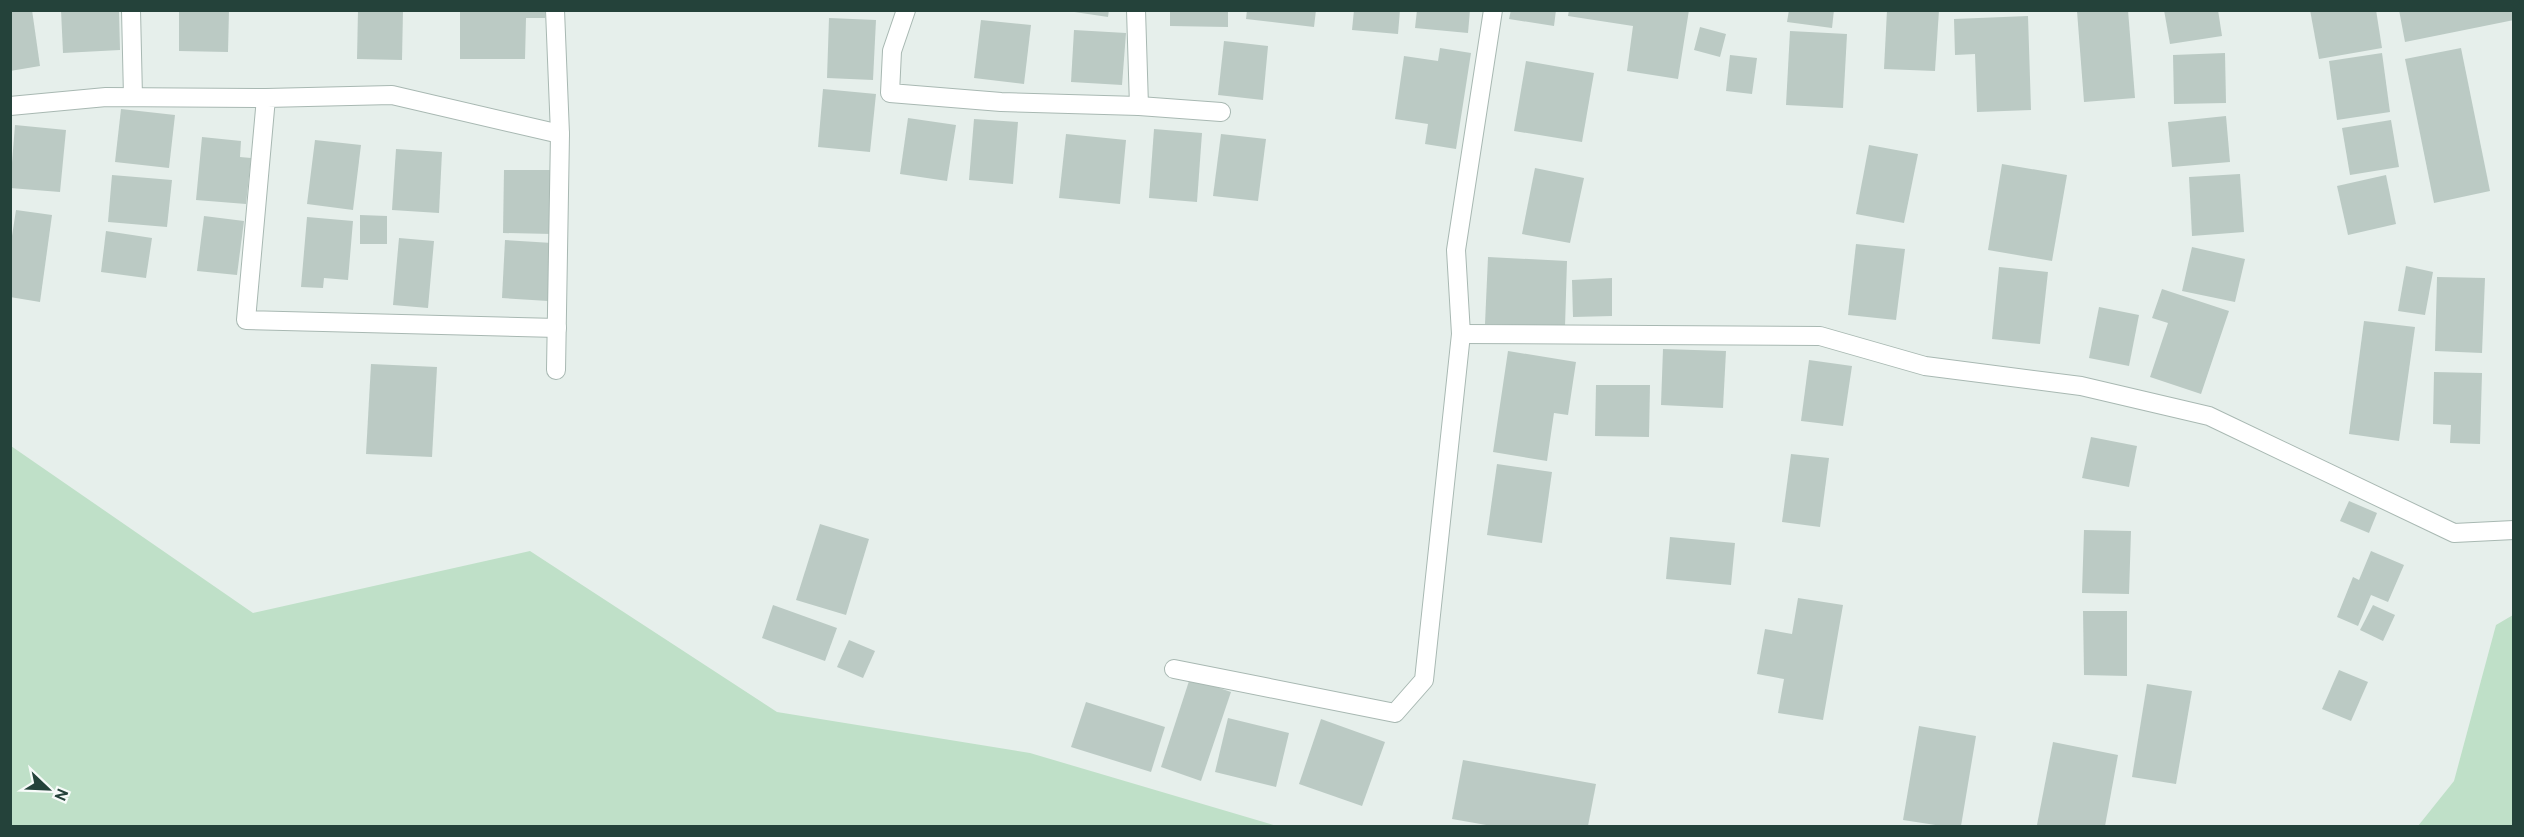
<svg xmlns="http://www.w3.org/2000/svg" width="2524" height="837" font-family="Overpass,sans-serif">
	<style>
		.green { fill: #bfe0c8 }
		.building { fill: #bbcac4 }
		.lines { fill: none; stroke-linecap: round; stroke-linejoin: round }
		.minor-casing { stroke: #a8b8b2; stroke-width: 20 }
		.minor { stroke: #fff; stroke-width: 18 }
	</style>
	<rect width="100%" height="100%" fill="#e6efeb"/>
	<g class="green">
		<path d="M11,446L253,613L530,551L777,712L1030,753L1277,826H11Z"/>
		<path d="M2513,615V826H2418L2454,781L2496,625Z"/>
	</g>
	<g class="building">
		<path d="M10,10H32L40,66L10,71Z"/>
		<path d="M61,10H119L120,50L63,53Z"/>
		<path d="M179,10H229L228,52L179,51Z"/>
		<path d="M358,10H403L402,60L357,59Z"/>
		<path d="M460,10H545V18H526L525,59H460Z"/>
		<path d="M1061,10H1109L1108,17Z"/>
		<path d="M1170,10H1228V27L1170,26Z"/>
		<path d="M1247,10H1316L1314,27L1246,19Z"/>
		<path d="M1354,10H1400L1398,34L1352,30Z"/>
		<path d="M1417,10H1470L1468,33L1415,28Z"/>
		<path d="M1511,10H1556L1554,26L1509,19Z"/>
		<path d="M1569,10H1689L1678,79L1627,71L1633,26L1568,16Z"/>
		<path d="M1789,10H1834L1832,28L1787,22Z"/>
		<path d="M1887,10H1939L1935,71L1884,69Z"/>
		<path d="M2128,10L2135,98L2084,102L2077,11Z"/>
		<path d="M2164,10H2218L2222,36L2170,44Z"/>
		<path d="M2310,10H2376L2382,48L2319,59Z"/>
		<path d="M2399,10H2514V20L2405,42Z"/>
		<path d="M2028,16L2031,110L1977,112L1975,54L1955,55L1954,19Z"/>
		<path d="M829,18L876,20L873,80L827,78Z"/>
		<path d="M981,20L1031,25L1024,84L974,78Z"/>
		<path d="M1700,27L1726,34L1720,57L1694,50Z"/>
		<path d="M1074,30L1126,33L1122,85L1071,82Z"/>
		<path d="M1790,31L1847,34L1843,108L1786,105Z"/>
		<path d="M1224,41L1268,46L1263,100L1218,95Z"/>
		<path d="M1440,48L1471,53L1456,149L1425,144L1428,124L1395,119L1404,56L1438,61Z"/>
		<path d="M2461,48L2490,191L2434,203L2405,59Z"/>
		<path d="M2225,53L2226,103L2174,104L2173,55Z"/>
		<path d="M2382,53L2390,112L2337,120L2329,61Z"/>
		<path d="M1730,55L1757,58L1752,94L1726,91Z"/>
		<path d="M1526,61L1594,73L1582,142L1514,131Z"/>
		<path d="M823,89L876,94L870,152L818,147Z"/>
		<path d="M121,109L175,115L169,168L115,162Z"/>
		<path d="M2226,116L2230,162L2172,167L2168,122Z"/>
		<path d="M908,118L956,125L947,181L900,174Z"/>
		<path d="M974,119L1018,122L1013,184L969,180Z"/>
		<path d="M2391,120L2399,167L2350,175L2342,128Z"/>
		<path d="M15,125L66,130L60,192L10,188Z"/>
		<path d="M1154,129L1202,133L1197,202L1149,198Z"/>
		<path d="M1066,134L1126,140L1120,204L1059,198Z"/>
		<path d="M1221,134L1266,139L1258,201L1213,196Z"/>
		<path d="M202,137L241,141L240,157L251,158L246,204L196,200Z"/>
		<path d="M315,140L361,145L353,210L307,204Z"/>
		<path d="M1869,145L1918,154L1904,223L1856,214Z"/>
		<path d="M396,149L442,152L439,213L392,210Z"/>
		<path d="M2002,164L2067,175L2052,261L1988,250Z"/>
		<path d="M1535,168L1584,178L1570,243L1522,234Z"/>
		<path d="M504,170H553L552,234L503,233Z"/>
		<path d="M2240,174L2244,232L2192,236L2189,177Z"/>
		<path d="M112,175L172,180L167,227L108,222Z"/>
		<path d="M2386,175L2396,224L2348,235L2337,186Z"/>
		<path d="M16,210L52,215L40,302L10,297V249Z"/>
		<path d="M360,215L387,216V244H360Z"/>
		<path d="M204,216L244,221L237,275L197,271Z"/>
		<path d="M307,217L353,221L348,280L324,278L323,288L301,287Z"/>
		<path d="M106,231L152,238L146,278L101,272Z"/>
		<path d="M399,238L434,241L428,308L393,305Z"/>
		<path d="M505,240L552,243L548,301L502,298Z"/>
		<path d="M1856,244L1905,249L1896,320L1848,315Z"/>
		<path d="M2192,247L2245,259L2235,302L2182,291Z"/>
		<path d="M1488,257L1567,261L1565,327L1485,324Z"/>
		<path d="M2406,266L2433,272L2425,315L2398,311Z"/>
		<path d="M1999,267L2048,272L2040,344L1992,339Z"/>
		<path d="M2437,277L2485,278L2482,353L2435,351Z"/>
		<path d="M1612,278V316L1573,317L1572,280Z"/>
		<path d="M2162,289L2229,311L2201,394L2150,377L2168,323L2152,318Z"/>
		<path d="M2099,307L2139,315L2129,366L2089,358Z"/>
		<path d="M2364,321L2415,327L2399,441L2349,434Z"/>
		<path d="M1663,349L1726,351L1723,408L1661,405Z"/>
		<path d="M1508,351L1576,362L1568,415L1554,413L1547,461L1493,452Z"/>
		<path d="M1809,360L1852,366L1843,426L1801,421Z"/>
		<path d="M371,364L437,367L432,457L366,454Z"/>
		<path d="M2434,372L2482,373L2480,444L2450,443L2451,425L2433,424Z"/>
		<path d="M1596,385H1650L1649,437L1595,436Z"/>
		<path d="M2091,437L2137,446L2129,487L2082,478Z"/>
		<path d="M1791,454L1829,458L1820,527L1782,522Z"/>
		<path d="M1497,464L1552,472L1542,543L1487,535Z"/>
		<path d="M2349,501L2377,513L2369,533L2340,521Z"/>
		<path d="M820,524L869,539L846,615L796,600Z"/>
		<path d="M2084,530L2131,531L2129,594L2082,593Z"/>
		<path d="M1670,537L1735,543L1731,585L1666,579Z"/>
		<path d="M2371,551L2404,565L2388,602L2371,595L2358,626L2337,617L2353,577L2359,580Z"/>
		<path d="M1798,598L1843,605L1823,720L1778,713L1784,679L1757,674L1765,629L1792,634Z"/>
		<path d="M773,605L837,628L825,661L762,638Z"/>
		<path d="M2373,605L2395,615L2383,641L2360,630Z"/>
		<path d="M2083,611H2127V676L2084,675Z"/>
		<path d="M849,640L875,651L863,678L837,667Z"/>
		<path d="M2339,670L2368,682L2351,721L2322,709Z"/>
		<path d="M1190,678L1231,692L1201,781L1161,767Z"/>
		<path d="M2147,684L2192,691L2176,784L2132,777Z"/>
		<path d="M1086,702L1165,727L1151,772L1071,747Z"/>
		<path d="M1228,718L1289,733L1276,787L1215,772Z"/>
		<path d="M1321,719L1385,742L1362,806L1299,784Z"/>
		<path d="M1919,726L1976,736L1961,826H1942L1903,820Z"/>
		<path d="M2053,742L2118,755L2105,826L2037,825Z"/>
		<path d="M1463,760L1596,784L1588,826H1492L1452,819Z"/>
	</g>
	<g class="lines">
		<defs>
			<g id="minor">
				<path d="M131,10L133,97"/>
				<path d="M555,10L560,134L556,370"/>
				<path d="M906,10L892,51L890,93L1001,102L1139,106L1221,112"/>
				<path d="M1136,10L1139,106"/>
				<path d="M10,106L106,97L266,98"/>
				<path d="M557,328L246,320L266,98L392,95L560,134"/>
				<path d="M1461,334L1820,336L1925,366L2081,386L2209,416L2454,533L2514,530"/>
				<path d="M1174,669L1395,713L1424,680L1461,334L1456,250L1493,10"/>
			</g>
		</defs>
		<use href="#minor" class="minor-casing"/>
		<use href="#minor" class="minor"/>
	</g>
	<rect width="2524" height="837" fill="none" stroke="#24423a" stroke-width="24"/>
	<g transform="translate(48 789) rotate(113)" stroke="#f7fbf9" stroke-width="4.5" paint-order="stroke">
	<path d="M0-4.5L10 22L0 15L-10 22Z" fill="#24423a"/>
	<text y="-9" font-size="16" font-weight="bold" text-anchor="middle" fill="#24423a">N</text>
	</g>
</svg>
